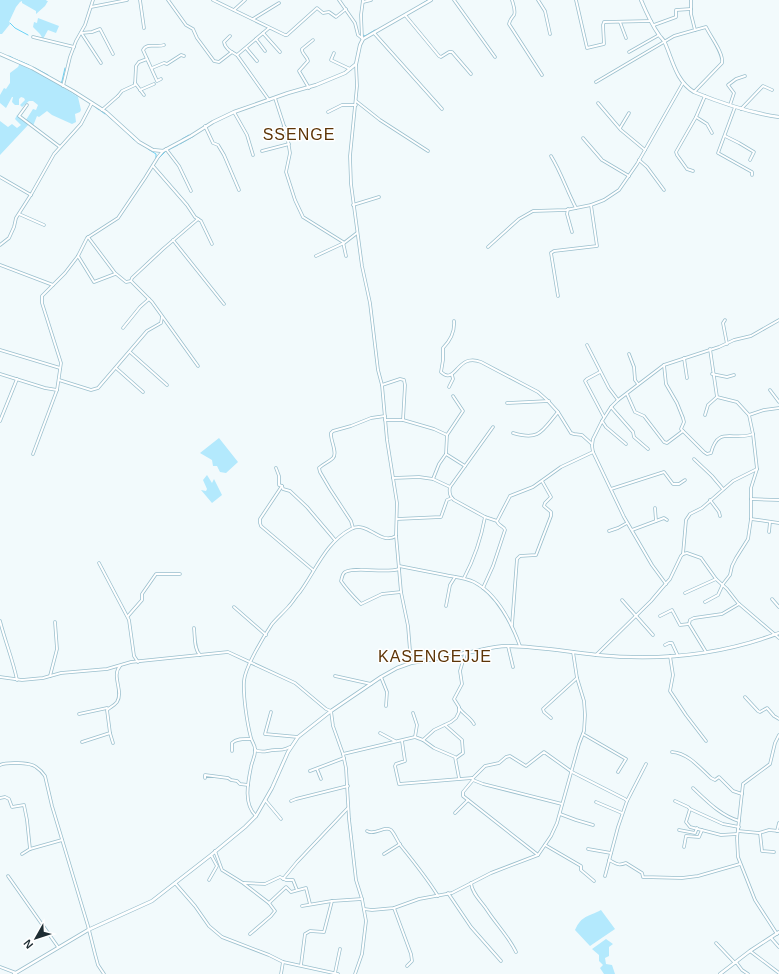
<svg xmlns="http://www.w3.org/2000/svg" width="779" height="974" font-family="Helvetica,sans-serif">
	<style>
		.green { fill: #b3e9fd }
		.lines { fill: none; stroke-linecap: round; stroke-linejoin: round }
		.stream { stroke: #69d2f6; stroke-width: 1 }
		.minor-casing { stroke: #9abfcd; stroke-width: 3.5 }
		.tertiary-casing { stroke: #9abfcd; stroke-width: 4 }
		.minor { stroke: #fff; stroke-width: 2 }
		.tertiary { stroke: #fff; stroke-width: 2.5 }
		.labels { text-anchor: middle; stroke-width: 3; stroke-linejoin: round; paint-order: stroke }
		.quarter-label { font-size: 16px; letter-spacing: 1px; fill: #5d3507; stroke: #fff }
	</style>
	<rect width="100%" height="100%" fill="#f2fafc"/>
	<g class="green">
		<path d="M0,0H47L46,1H48L45,6L36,14V11L22,3V1L20,2L16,7L9,22L10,24L2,34H0Z"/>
		<path d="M38,18L59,26L56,33L48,30L43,39L40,34L33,27L34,22L37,23Z"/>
		<path d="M20,63L65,87L64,88L78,97L81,110L80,112L75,114L76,122L72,124L52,115L47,111L39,117L37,116L33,126L26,120L33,109L36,110L38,105L33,101H29L22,107L20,105L25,100L24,98L21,97L19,99V105H15L12,102L13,97H12L6,108L0,103V95L4,88L6,89L10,83V73L18,67Z"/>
		<path d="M17,115L29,124L0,155V121L8,127L12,124L17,128L21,125L15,119Z"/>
		<path d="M219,438L238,462L226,473L220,472L217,466H213L212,460L200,453Z"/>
		<path d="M207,475L212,483L214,479L222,495L212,503L201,490L206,491L207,489L203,480Z"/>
		<path d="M601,910L615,929L590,946L575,930C582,915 588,917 601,910Z"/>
		<path d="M606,939L613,944L609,947V956L605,958L606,964L612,965L615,974H604L600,968L603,965L599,961V955L592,949Z"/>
	</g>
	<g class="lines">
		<g class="stream">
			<path d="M420,5L428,0"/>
			<path d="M10,23L15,28L28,35"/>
			<path d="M363,35L365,36L375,30"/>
			<path d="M9,56L13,58"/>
			<path d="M15,59L29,65"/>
			<path d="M35,68L48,75"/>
			<path d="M42,75L55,82"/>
			<path d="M61,83L62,81L65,68"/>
			<path d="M67,89L78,96"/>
			<path d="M93,105L99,110"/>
			<path d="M101,111L105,114"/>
			<path d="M107,115L120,126"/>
			<path d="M127,133L134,140"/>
			<path d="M182,139L189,135"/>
			<path d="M141,144L147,148"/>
			<path d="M180,144L194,136"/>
			<path d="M148,149L156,154V158"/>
			<path d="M168,150L178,145"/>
			<path d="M159,158L166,151"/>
		</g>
		<defs>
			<g id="minor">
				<path d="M140,0L144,28"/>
				<path d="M168,0L186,25L193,29L197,38L214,61L219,62L232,52"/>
				<path d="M213,0L285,35H287L317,8L323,13L329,12L336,17L346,9"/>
				<path d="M339,0L355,23L358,35L363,39"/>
				<path d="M454,0L495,57"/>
				<path d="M512,0C513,4 516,11 514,15C512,18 510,19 509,24L542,75"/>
				<path d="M538,0L545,11L550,34"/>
				<path d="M576,0L587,48L604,44L603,25L604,22L651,21"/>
				<path d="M363,2L371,0"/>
				<path d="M91,7L127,0"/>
				<path d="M234,10L245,0"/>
				<path d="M405,15L439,56L441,57L449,52H452L471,74"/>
				<path d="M253,19L279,3"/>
				<path d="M620,22L626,38"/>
				<path d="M654,25L676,17V10L691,9"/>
				<path d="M81,33L92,32L100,29L113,54"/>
				<path d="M263,33L280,52"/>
				<path d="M374,33L442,109"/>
				<path d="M82,34L101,63"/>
				<path d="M230,36L224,42C225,49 232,52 237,55L269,100"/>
				<path d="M33,37L74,47"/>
				<path d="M362,38L361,15L363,0"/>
				<path d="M256,39L265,51"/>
				<path d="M246,48L257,61"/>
				<path d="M629,52L659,35"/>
				<path d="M334,53L331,60L350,69"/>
				<path d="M237,55L269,28"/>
				<path d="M356,64L357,86L350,156L351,184L362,266L370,303L373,328L378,370L382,385L387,440L397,503L396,535L399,569L401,592L408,626L411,663"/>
				<path d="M152,68L164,63L167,64L181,55L184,56"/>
				<path d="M161,79L157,81L143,50C147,42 157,48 164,45"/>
				<path d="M596,82L674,36L695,30L691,14V0"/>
				<path d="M135,83L144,95"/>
				<path d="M63,86L70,57L76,41L85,25L93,0"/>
				<path d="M309,88L299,71L308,61C307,56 301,53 302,49L313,40"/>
				<path d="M140,90L154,84"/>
				<path d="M694,92L722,63C724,53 710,36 706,27L695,30"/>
				<path d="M118,96L122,91L135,85L136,66L139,62L147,59"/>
				<path d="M705,96L696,117L707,124L712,133"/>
				<path d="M275,98L287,135L290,153L286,172L295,200L303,217L343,242L346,256"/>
				<path d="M356,101L380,120L428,151"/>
				<path d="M598,103L621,130L645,150"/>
				<path d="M27,105L19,116L60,147"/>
				<path d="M730,105L734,93L728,85L736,79L745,76"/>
				<path d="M735,107L718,153L752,172V175"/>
				<path d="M741,109L763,86L772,90"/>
				<path d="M102,110L118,96"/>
				<path d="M234,112L247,135L253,155"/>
				<path d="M328,112L342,105H356"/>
				<path d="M205,126L213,143L218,145L224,155L239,190"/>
				<path d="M620,128L629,113"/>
				<path d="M270,134L285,127"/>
				<path d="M725,136L739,143L754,152L750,160"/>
				<path d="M583,138L602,160L629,176"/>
				<path d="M166,149L179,166L191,191"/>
				<path d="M262,151L289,144"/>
				<path d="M551,156C561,172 567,191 576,208"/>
				<path d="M639,160L647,167L664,190"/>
				<path d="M153,166L187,205L195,217L201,221L212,244"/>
				<path d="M693,171L687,169L677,155L676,152L696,117"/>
				<path d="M0,177L31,195"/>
				<path d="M353,205L379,197"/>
				<path d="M568,209L567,214L572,232"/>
				<path d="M19,214L44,225"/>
				<path d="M88,237L115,273L126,282L131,281L132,278L163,249L198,219"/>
				<path d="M173,240L224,304"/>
				<path d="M0,245L9,238L14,227L16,218L32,193L54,154L81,124L92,103"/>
				<path d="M488,247L519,219L533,211L566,210L591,205L604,200L619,190L637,164L683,83"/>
				<path d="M78,256L94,282L115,274"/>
				<path d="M316,256L344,243L357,233"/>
				<path d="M0,265L53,285"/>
				<path d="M131,281L152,302L198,366"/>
				<path d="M558,296L551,253L554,251L597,246L591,205"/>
				<path d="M725,320L723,323L727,344"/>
				<path d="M454,321C455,332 451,340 443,348V360L441,372C456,386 457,352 481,362L538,392L547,400L558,412L571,433L574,434L582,435L592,444"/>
				<path d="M123,328L140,307L149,299"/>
				<path d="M587,345L609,388L618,400"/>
				<path d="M0,350L60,368"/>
				<path d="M130,352L167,385"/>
				<path d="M629,354L634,367L635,380L638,384"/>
				<path d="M684,358L687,378"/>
				<path d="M664,365L666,384L677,403L683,418L684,422L681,429L704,452L707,454L711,453C718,425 733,442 753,434"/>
				<path d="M116,368L143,392"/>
				<path d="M600,372L587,379L585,381L604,417"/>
				<path d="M0,374L45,388L57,390L61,363L42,303V296L65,273L78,256L87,238L118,218L145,178L158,157L163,151"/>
				<path d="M712,374L727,377L734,375"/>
				<path d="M59,380L91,390L98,388L147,331L161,323L162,317"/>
				<path d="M382,385L400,379L404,380L405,385L403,420"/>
				<path d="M449,387L453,379L452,375"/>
				<path d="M770,390L779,402"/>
				<path d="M627,394L635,412L644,416L664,442L667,443L683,431"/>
				<path d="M507,403L549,401"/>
				<path d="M611,407L633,432L634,437L648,449"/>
				<path d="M705,415L708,405L717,397"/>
				<path d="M749,415L764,410L779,408"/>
				<path d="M385,420H403L434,429L447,435"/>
				<path d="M0,421L17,379"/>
				<path d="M602,421L606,427L626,444"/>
				<path d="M493,427L450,487C449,492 450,497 454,500L485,517L497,521"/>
				<path d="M513,433C540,441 542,431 558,412"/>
				<path d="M33,454L57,390"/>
				<path d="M446,454L465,466"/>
				<path d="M694,459L712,476L723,489"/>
				<path d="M276,468L279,476V485L282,486L283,489L290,491L307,507L335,540"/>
				<path d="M393,478L419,477L433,479L450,487"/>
				<path d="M433,479L439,464L446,454L447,435L463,411L453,396"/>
				<path d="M282,486L260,519V523L261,526L313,570"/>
				<path d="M611,489L664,472L673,484H679L685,480"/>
				<path d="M751,499L779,500"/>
				<path d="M710,500L719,512L720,516"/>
				<path d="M655,508L656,521"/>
				<path d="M397,519L441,517L447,500L452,498"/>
				<path d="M751,519L779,523"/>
				<path d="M353,528L351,521L330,489L320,472L319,468C323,464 329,462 333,458C338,453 330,440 331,433L333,431L351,426L371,418L385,416"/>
				<path d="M632,530L664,518L667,520"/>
				<path d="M609,531L618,528L627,523"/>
				<path d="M769,532L770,522"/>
				<path d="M683,554L686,520L690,514L702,508L733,481L757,469"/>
				<path d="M99,563L129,620L134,656L138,662"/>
				<path d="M399,566C414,569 429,572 445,575C454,577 465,578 474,582C497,594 512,624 520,646"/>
				<path d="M399,569C384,574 357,566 345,572C342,574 342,578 341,581C347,590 354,597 361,604L382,594L401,592"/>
				<path d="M464,578C474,559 481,539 485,517"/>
				<path d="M666,584L652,565L624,517L593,452L592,446L593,439L602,421L611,407L618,400L664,365L719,347L734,340L751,336L779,320"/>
				<path d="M483,588L493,566L505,530C504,526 498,526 497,521L510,496L533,487L561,467L593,452"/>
				<path d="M685,593L716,579"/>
				<path d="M772,599L779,607"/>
				<path d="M622,600L653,635"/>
				<path d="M705,602L718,595L723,584L730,575L732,566L736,558L748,539L751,519V488L757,469L753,434L749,415L737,402L717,397L710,349"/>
				<path d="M446,606L450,585L455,577"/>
				<path d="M234,607L266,635"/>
				<path d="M128,616L142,600V594L156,574H180"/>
				<path d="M660,616L672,610L680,625L689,624"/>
				<path d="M0,621C5,641 13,660 17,680"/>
				<path d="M512,625L517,559L520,556L536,555L551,516V512L544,506L545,503L551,497L542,481"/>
				<path d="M194,628C195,637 194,649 200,655"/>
				<path d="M665,645L669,643H672L678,656"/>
				<path d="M508,646L513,667"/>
				<path d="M706,652L689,624L690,620L694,618L722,614L739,604"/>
				<path d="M596,655L651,601L662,588L670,579L681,556L683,554L687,553L701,558L716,579L727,589L738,603L779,638"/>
				<path d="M670,656L673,675L670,691L686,715L706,741"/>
				<path d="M50,676L57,649L55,622"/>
				<path d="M335,676L371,684"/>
				<path d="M0,677L22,680L43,678L61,673L107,669L131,662L228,652L295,683L326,709L331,711L333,726L343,754L346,768L349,819L356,880L362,899L366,921L362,954L355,974"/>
				<path d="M381,677L387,692L386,706"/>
				<path d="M745,697L758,711L760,712L767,708L774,716L779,719"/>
				<path d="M459,708C464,715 470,717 474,724"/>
				<path d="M271,712L265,734L298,737"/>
				<path d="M413,713L417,725L415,737"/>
				<path d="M79,714L107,708"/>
				<path d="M551,718L544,712L543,709L577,678"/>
				<path d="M445,725L462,740L463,753L456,758"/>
				<path d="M110,733L113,743"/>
				<path d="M380,733L395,741"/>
				<path d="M583,734L626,759L618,772"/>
				<path d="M423,740L434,748L455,757L459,778"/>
				<path d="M402,741L405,761L396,764L395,766L399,784L472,778L473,780L463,792V796L538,855"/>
				<path d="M82,742L110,733L107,710C110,707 114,706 117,702C124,691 111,676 120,666"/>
				<path d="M255,750C263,754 267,750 275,750C281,750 284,750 290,747"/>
				<path d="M232,751V743C237,738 245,739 251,739"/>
				<path d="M672,752C688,753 700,768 711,778L715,780L719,777L733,791L742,794"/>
				<path d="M343,754L415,737L423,740L434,730L451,722L456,718L459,712V707L454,699L462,684L460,671L465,654"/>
				<path d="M0,765C6,762 30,762 36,767C39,769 43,773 45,776L52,806L88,926L95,954L98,965L104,974"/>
				<path d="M317,769L321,779"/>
				<path d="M310,771L344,758"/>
				<path d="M205,778V775L228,778L231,780L237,781L240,784L248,785"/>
				<path d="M473,778L485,766L499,763L506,757L510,756L526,766L544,752L572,772L625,799L627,801L618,827L605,876"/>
				<path d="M473,780L483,784L562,804"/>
				<path d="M693,788C708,802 720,815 739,821"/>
				<path d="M0,798L5,797L9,799L12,807L24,805L27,820L30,849"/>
				<path d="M266,801L281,819"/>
				<path d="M291,801L296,799L348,786"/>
				<path d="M627,801L646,764"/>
				<path d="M675,801L688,807L690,809L686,822L690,827L721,835L737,834"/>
				<path d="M596,802L622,813"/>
				<path d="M690,809L723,824L739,827"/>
				<path d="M455,813L468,800"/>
				<path d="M560,814L576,820L593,825"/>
				<path d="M256,816C243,804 248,782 251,767C252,761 256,755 255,749C255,745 252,742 251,738C247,723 243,696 244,681C245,667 264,636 272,624C277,618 284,612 289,606C293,602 296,596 300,592C316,570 326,542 351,529C368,520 380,546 396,536"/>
				<path d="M679,830L695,833L697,828"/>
				<path d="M367,831C375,836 385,825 391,830C395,834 397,841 401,846C414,862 427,878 438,896"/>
				<path d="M738,831L759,833L769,830L779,831"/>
				<path d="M777,831L779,823"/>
				<path d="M760,833L762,851L774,852"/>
				<path d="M545,845L581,866V870L594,881"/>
				<path d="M684,847L686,836L699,837L702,830"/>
				<path d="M588,849L611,853"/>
				<path d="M215,851L222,870L243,883L269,903L275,911L271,916L250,934"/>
				<path d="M22,854L30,849L62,840"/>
				<path d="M384,854L400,844"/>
				<path d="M609,860C617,864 618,866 626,863L642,873L643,877L682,878L698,876L740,864"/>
				<path d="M8,876L58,947"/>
				<path d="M283,879L297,862L348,808"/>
				<path d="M209,880L217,866L211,855"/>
				<path d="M175,883L195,906L209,926L222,937L269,955L283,962L338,974"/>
				<path d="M244,883L265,884L280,877L286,880H293L297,890"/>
				<path d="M471,883C472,894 482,902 487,910C496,924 509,937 516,952"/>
				<path d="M448,893L471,927L501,961"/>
				<path d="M269,903L286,887L291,892L306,888L310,904"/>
				<path d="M302,906L332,901"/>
				<path d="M394,908L411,954L412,961L407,966"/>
				<path d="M364,909L372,910L394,908L419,899L452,893L491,873L538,855L551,836L557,823L579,744L584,731L585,715L584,701L577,678L573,652"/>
				<path d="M777,934L755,900L738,857L737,838L743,784L770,764L775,743L779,735"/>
				<path d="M771,938L779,947"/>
				<path d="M716,943L735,963"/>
				<path d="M750,951L779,973"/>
				<path d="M736,962L742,970L748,974"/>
				<path d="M301,965L305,934L310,931L324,932L332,901L362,899"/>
				<path d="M0,967L16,973"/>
				<path d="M335,973L340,949"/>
				<path d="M281,974L283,962"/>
			</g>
			<g id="tertiary">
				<path d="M641,0C646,12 652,25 659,35C661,38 664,40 665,43C673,61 676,81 694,92C721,103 750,113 779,117"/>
				<path d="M0,54L32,68L73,91L106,112L139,142L153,150L163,151L191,136L213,122L234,112L288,93L316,85L345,73L356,64L360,45L363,39L431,0"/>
				<path d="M14,974L88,930L152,901L211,855L245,827L256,816L272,788L288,752L298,737L331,711L381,677L397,668L411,663C429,660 447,657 465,653C479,651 492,646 507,646C537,646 567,652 597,655C658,661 721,655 779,633"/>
				<path d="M720,974L750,951L779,932"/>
			</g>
		</defs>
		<use href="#minor" class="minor-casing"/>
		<use href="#tertiary" class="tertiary-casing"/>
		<use href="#minor" class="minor"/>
		<use href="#tertiary" class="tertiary"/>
	</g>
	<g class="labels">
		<g class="quarter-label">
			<text x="299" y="140">SSENGE</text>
			<text x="435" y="662">KASENGEJJE</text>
		</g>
	</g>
	<g transform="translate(36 938) rotate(231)" stroke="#ffffff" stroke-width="3" paint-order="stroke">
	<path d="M0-3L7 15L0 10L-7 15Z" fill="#1e2d33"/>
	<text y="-6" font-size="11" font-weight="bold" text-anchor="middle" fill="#1e2d33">N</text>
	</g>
</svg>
